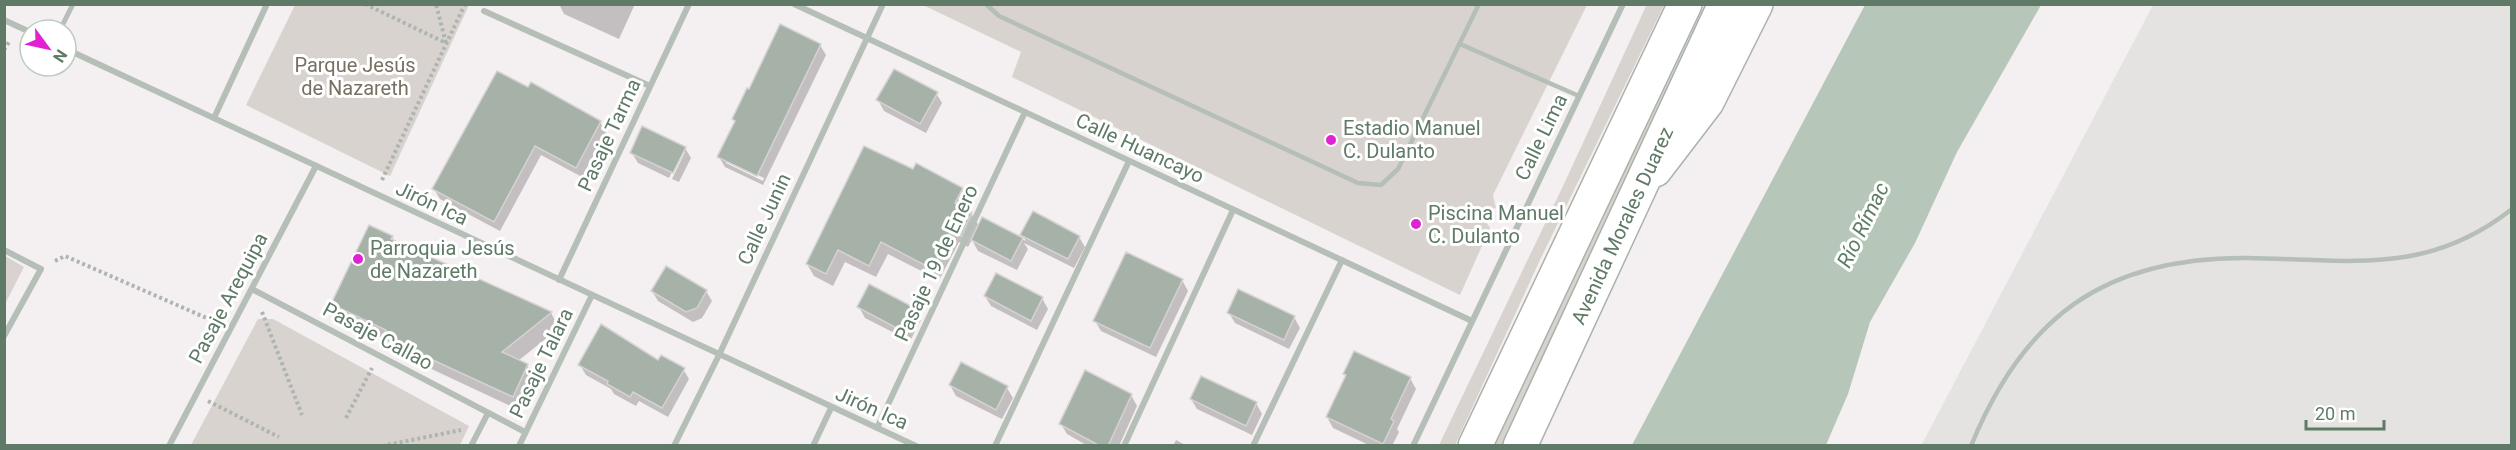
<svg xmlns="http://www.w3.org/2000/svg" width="2516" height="450" font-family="Roboto,sans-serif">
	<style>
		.built { fill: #e4e3e1 }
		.green { fill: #d8d3ce }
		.water { fill: #b6c6b8 }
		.shadow { fill: #0003; fill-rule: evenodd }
		.building { fill: #a6b2a8; stroke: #d5d2d3; stroke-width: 1.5 }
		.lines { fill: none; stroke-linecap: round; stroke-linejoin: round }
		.primary-casing { stroke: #a9b3ac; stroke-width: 36 }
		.trunk-casing { stroke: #a9b2ab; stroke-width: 36 }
		.path { stroke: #aeb5b0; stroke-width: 4; stroke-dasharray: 3 3; stroke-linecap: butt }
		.service { stroke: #b5beb7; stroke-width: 4.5 }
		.pedestrian { stroke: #b5beb7; stroke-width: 5 }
		.minor { stroke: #b5beb7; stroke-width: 6 }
		.primary { stroke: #fff; stroke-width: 33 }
		.trunk { stroke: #fff; stroke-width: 33 }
		.poi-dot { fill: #e122d3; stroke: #fff; stroke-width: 2 }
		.labels { text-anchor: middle; stroke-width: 6; stroke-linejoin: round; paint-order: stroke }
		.park-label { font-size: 20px; fill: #787061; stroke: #fff }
		.poi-label { font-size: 20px; fill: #5f7a66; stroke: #fff; text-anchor: start }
		.street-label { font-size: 20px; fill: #5f7a66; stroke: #fff }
		.water-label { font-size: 21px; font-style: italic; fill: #5e7e62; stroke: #fff }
	</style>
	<rect width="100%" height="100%" fill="#f4eff0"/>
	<path class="built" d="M2153,5H2511V445L1921,446Z"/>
	<g class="green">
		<path d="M1647,4L1664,5L1540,260L1455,445H1439L1564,184Z"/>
		<path d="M295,5H469L390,176L246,105Z"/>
		<path d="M923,5H1587L1493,195L1496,208L1479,211L1490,228L1460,295L1012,77L1021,52Z"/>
		<path d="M1705,5H1712L1507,445L1493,446Z"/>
		<path d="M5,256L24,267L5,304Z"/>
		<path d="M258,319H273L469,426L460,445H191Z"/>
	</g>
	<path class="water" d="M1865,5H2041L1957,152L1915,243L1870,322L1848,394L1826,445H1632Z"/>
	<g class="shadow">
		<path d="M559,4H635L619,39L564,14Z"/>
		<path d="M820,45L826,55L763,185L725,167L719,157ZM726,159L764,178L763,181L726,163Z"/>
		<path d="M497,73L600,122L606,132L582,177L541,155L500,231L440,199L434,189Z"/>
		<path d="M936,93L942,103L926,133L884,111L878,100Z"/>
		<path d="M685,148L691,158L679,182L672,179L685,152H682L669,178L638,163L632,153Z"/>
		<path d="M913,171L962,189L969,201L965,209L971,213L979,226L982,219L1026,241L1022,235L1079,237L1085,247L1074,268L1024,243L1028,249L1017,270L978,251L972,240L968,247L959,242L939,280L888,254L876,277L845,262L833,286L814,276L807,264Z"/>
		<path d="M392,237L395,242L551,313L559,328L518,361L527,365L536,380L521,411L393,351L387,340L341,319L333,304Z"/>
		<path d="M1182,280L1188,291L1156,357L1101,331L1095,321Z"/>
		<path d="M652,291H706L712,301L702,318L693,322L658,301Z"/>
		<path d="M985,296L1042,298L1048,309L1037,330L991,306Z"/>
		<path d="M859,307L915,310L921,320L910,341L865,318Z"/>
		<path d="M1229,313L1294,317L1300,328L1289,349L1235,323Z"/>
		<path d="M659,362L683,369L689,379L668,417L639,401L636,406L614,394L611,389L586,375L580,365Z"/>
		<path d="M1345,374L1410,378L1416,389L1397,429L1399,432L1392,446H1371L1333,428L1327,417L1347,377Z"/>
		<path d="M950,385L1007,388L1013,398L1002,419L956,396Z"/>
		<path d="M1131,395L1137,406L1119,446H1088L1067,434L1061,424Z"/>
		<path d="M1191,399L1256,403L1262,414L1252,435L1197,409Z"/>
		<path d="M1176,440L1187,446H1173Z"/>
	</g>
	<g class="building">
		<path d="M780,24L821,44L757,176L717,157L735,121L732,119L747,88L749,89Z"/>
		<path d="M894,69L938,92L920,124L876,100Z"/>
		<path d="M497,71L528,87L531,82L601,121L576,168L535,146L494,222L432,189Z"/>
		<path d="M642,126L686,147L673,173L630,153Z"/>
		<path d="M864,146L913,169L916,163L963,188L955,203L972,212L961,236L951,231L932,269L881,242L869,266L838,250L826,274L806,264Z"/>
		<path d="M1033,211L1080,236L1068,259L1020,235Z"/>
		<path d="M982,217L1023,238L1011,261L971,240Z"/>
		<path d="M369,225L393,236L391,239L552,312L502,352L528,364L513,397L383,337L386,330L331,304Z"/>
		<path d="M1126,252L1183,279L1150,348L1093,321Z"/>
		<path d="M666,266L707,290L697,308L686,312L651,291Z"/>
		<path d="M996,273L1043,297L1031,321L984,296Z"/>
		<path d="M869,284L917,309L904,332L857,307Z"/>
		<path d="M1238,289L1295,316L1284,340L1227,313Z"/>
		<path d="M601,324L658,360L661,355L685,368L662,408L633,392L630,397L607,384L608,381L578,365Z"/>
		<path d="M1354,351L1411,377L1391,419L1394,421L1383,444L1326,417L1346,375L1343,374Z"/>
		<path d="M961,362L1008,386L996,410L949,385Z"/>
		<path d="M1085,370L1132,394L1108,446H1100L1059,424Z"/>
		<path d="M1201,376L1257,402L1246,426L1190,399Z"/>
	</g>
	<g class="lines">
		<defs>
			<path id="primary" d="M1655,170L1707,102L1756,4"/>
			<g id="trunk">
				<path d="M1475,446L1685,4"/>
				<path id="s1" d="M1520,446L1725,4"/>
			</g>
		</defs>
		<use href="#primary" class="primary-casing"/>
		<use href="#trunk" class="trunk-casing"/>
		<g class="path">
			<path d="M365,4L446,43L436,4"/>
			<path d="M4,50L10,40"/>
			<path d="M382,180L465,4"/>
			<path d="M55,261L65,256L218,323"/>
			<path d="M262,312L302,415"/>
			<path d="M208,401L279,437"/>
			<path d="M346,418L372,368"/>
			<path d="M382,446L461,430"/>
		</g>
		<g class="service">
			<path d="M986,4L999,16L1358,183L1381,185L1398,169L1479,4"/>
			<path d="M1460,44L1579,96"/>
			<path d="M1971,446C2024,316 2105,257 2247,258C2348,259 2426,277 2512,209"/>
		</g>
		<path class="pedestrian" d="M60,30L73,4"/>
		<g class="minor">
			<path d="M794,4L1472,321"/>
			<path d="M484,11L650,86"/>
			<path d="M4,20L30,32"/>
			<path d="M66,49L916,446"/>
			<path d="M214,118L267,4"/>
			<path d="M4,250L41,269L4,336"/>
			<path d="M559,280L689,4"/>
			<path d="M252,289L525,432"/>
			<path d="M877,428L1025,112"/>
			<path d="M169,446L316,166"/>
			<path d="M471,446L488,413"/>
			<path d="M519,446L592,295"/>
			<path d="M674,446L719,355L883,4"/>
			<path d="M813,446L831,408"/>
			<path d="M995,446L1129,161"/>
			<path d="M1124,446L1233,210"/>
			<path d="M1253,446L1342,260"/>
			<path d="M1413,446L1623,4"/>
		</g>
		<use href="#primary" class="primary"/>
		<use href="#trunk" class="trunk"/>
	</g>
	<g class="poi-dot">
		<circle cx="1331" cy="140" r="6"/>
		<circle cx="1416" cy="224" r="6"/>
		<circle cx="358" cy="259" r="6"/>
	</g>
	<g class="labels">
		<g class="park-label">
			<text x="355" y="72">Parque Jesús<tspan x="355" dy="23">de Nazareth</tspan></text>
		</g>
		<g class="poi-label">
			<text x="1343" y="135">Estadio Manuel<tspan x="1343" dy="23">C. Dulanto</tspan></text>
			<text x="1428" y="220">Piscina Manuel<tspan x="1428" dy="23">C. Dulanto</tspan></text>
			<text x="370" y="255">Parroquia Jesús<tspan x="370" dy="23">de Nazareth</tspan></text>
		</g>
		<g class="street-label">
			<text transform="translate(609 135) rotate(-65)" y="7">Pasaje Tarma</text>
			<text transform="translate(1541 137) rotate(-64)" y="7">Calle Lima</text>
			<text transform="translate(1140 148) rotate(25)" y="7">Calle Huancayo</text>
			<text transform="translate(432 203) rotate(25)" y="7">Jirón Ica</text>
			<text transform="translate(764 219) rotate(-65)" y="7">Calle Junin</text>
			<text dy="7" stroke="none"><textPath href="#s1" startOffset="243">Avenida Morales Duarez</textPath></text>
			<text transform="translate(936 263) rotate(-65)" y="7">Pasaje 19 de Enero</text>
			<text transform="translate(228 298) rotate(-62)" y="7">Pasaje Arequipa</text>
			<text transform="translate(378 336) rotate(28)" y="7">Pasaje Callao</text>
			<text transform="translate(541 363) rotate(-64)" y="7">Pasaje Talara</text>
			<text transform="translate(872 408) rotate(24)" y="7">Jirón Ica</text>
		</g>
		<g class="water-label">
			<text transform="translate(1863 225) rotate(-64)" y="7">Río Rímac</text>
		</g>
	</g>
	<rect width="2516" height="450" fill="none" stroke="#5f7a66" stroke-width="12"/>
	<g transform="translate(48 48) rotate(123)"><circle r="28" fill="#ffffff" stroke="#bfcac2" stroke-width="1.5"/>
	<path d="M0-4.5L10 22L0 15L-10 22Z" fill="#e122d3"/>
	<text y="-9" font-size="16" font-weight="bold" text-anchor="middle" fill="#5f7a66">N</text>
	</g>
	<path d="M2306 420v9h78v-9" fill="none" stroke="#5f7a66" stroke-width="3"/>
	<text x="2315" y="420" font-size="18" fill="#5f7a66" stroke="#ffffff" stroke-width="4.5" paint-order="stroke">20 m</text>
</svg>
